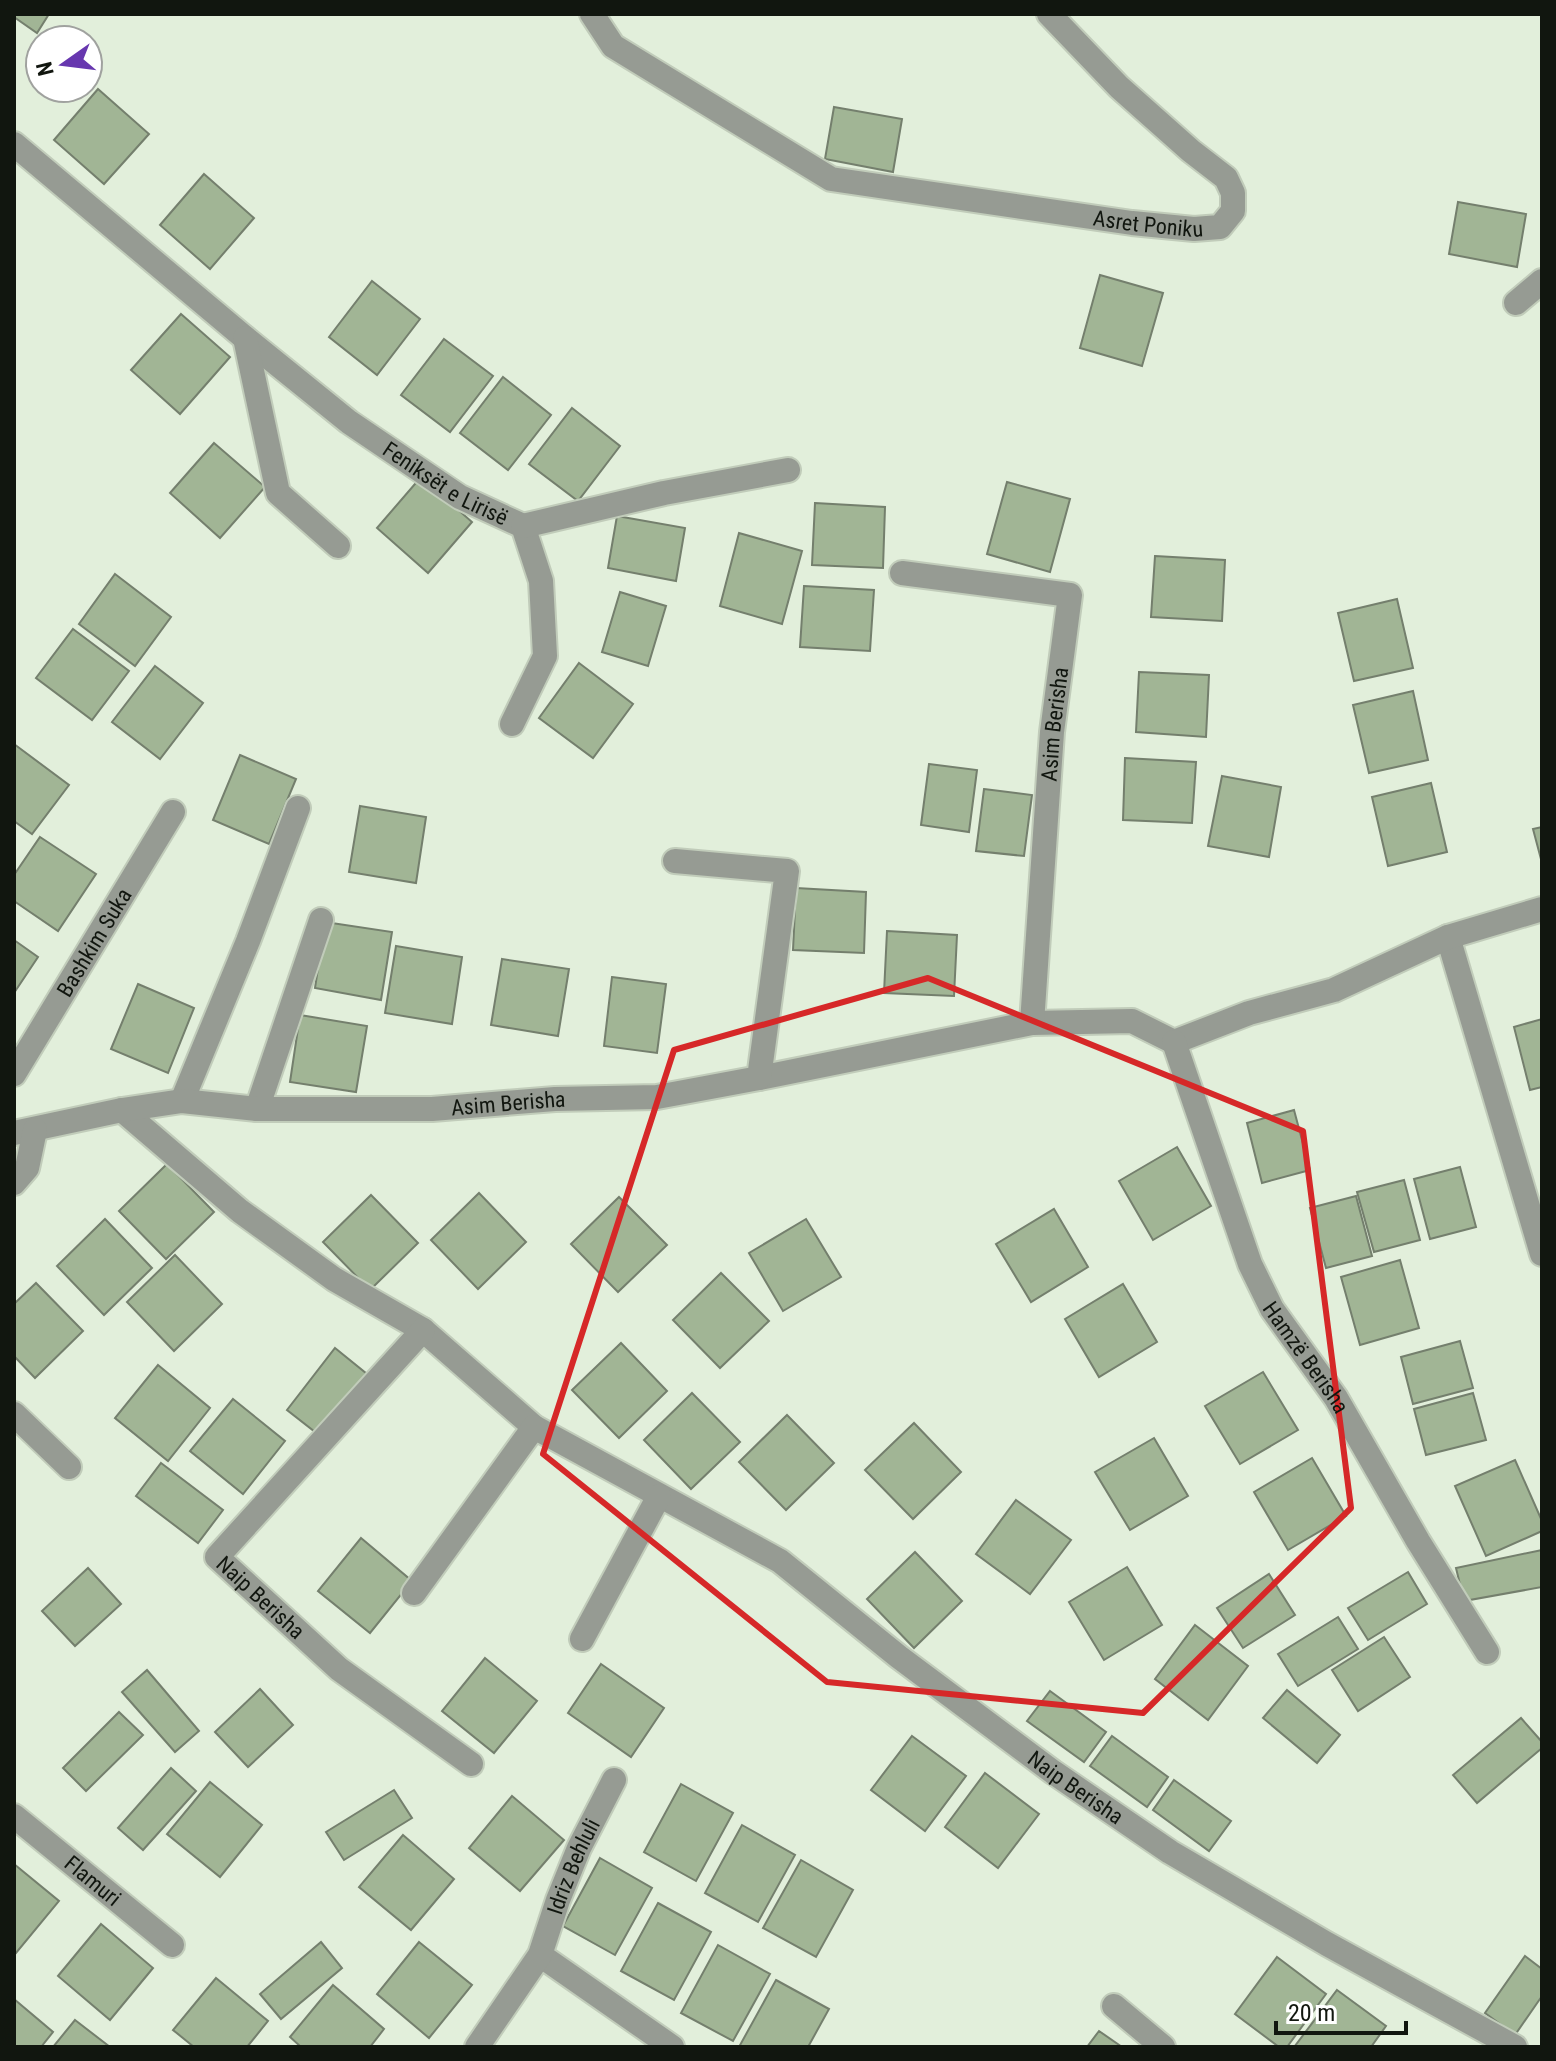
<svg xmlns="http://www.w3.org/2000/svg" width="1556" height="2061" font-family="'Roboto Condensed',sans-serif">
	<style>
		.building { fill: #a1b595; stroke: #747f6d; stroke-width: 2 }
		.lines { fill: none; stroke-linecap: round; stroke-linejoin: round }
		.minor-casing { stroke: #c1ccba; stroke-width: 28 }
		.minor { stroke: #969b93; stroke-width: 24 }
		.marked { fill: none; stroke: #d62828; stroke-width: 6; stroke-linejoin: round }
		.labels { text-anchor: middle; stroke-width: 8; stroke-linejoin: round; paint-order: stroke }
		.street-label { font-size: 22px; fill: #11160f; stroke: #fff }
	</style>
	<rect width="100%" height="100%" fill="#e2efdb"/>
	<g class="building">
		<path d="M14,14H49L37,33L14,17Z"/>
		<path d="M98,89L149,134L104,184L54,140Z"/>
		<path d="M834,107L902,119L893,172L825,159Z"/>
		<path d="M204,174L254,218L210,269L160,225Z"/>
		<path d="M1458,202L1526,214L1517,267L1449,254Z"/>
		<path d="M1100,275L1163,293L1142,366L1080,348Z"/>
		<path d="M372,281L420,319L377,375L329,337Z"/>
		<path d="M181,314L230,357L180,414L131,370Z"/>
		<path d="M444,339L493,376L450,432L401,395Z"/>
		<path d="M503,377L551,415L508,470L460,433Z"/>
		<path d="M572,408L620,446L578,501L529,464Z"/>
		<path d="M214,443L265,487L220,538L170,493Z"/>
		<path d="M421,477L472,522L428,573L377,528Z"/>
		<path d="M1007,482L1070,499L1050,572L987,554Z"/>
		<path d="M815,503L885,507L883,568L812,565Z"/>
		<path d="M617,516L685,528L676,581L608,568Z"/>
		<path d="M739,533L802,551L782,624L720,606Z"/>
		<path d="M1155,556L1225,560L1222,621L1151,617Z"/>
		<path d="M115,574L171,617L135,666L79,624Z"/>
		<path d="M804,586L874,590L870,651L800,647Z"/>
		<path d="M620,592L666,606L648,666L602,652Z"/>
		<path d="M1397,599L1413,668L1354,681L1338,613Z"/>
		<path d="M73,629L129,671L92,720L36,678Z"/>
		<path d="M579,663L633,704L593,758L539,718Z"/>
		<path d="M155,666L203,703L160,759L112,722Z"/>
		<path d="M1139,672L1209,675L1206,737L1136,732Z"/>
		<path d="M1413,691L1428,760L1369,773L1353,705Z"/>
		<path d="M14,744L69,785L32,834L14,821Z"/>
		<path d="M240,755L296,779L269,844L213,820Z"/>
		<path d="M1125,758L1196,762L1192,823L1123,820Z"/>
		<path d="M929,764L977,770L969,832L921,825Z"/>
		<path d="M1222,776L1281,787L1269,857L1208,846Z"/>
		<path d="M1431,783L1447,852L1388,866L1372,797Z"/>
		<path d="M984,789L1032,795L1024,856L976,851Z"/>
		<path d="M360,806L426,817L416,883L349,872Z"/>
		<path d="M1542,827V863L1533,829Z"/>
		<path d="M40,837L96,874L58,931L14,901V875Z"/>
		<path d="M796,888L866,892L864,953L793,950Z"/>
		<path d="M325,922L392,932L381,1000L315,988Z"/>
		<path d="M887,931L957,935L954,996L884,993Z"/>
		<path d="M14,940L38,957L14,993Z"/>
		<path d="M396,946L462,957L452,1024L385,1013Z"/>
		<path d="M502,959L569,969L558,1036L491,1025Z"/>
		<path d="M612,977L666,984L657,1053L604,1046Z"/>
		<path d="M138,984L194,1008L168,1073L111,1049Z"/>
		<path d="M300,1015L367,1026L356,1092L290,1082Z"/>
		<path d="M1542,1019V1087L1530,1090L1514,1027Z"/>
		<path d="M1294,1110L1310,1170L1262,1183L1247,1123Z"/>
		<path d="M1177,1147L1211,1206L1153,1240L1119,1181Z"/>
		<path d="M167,1164L214,1212L166,1259L119,1211Z"/>
		<path d="M1460,1167L1476,1227L1430,1239L1414,1179Z"/>
		<path d="M1404,1180L1420,1240L1374,1252L1357,1192Z"/>
		<path d="M479,1193L526,1242L478,1289L431,1240Z"/>
		<path d="M371,1195L418,1243L370,1290L323,1242Z"/>
		<path d="M1356,1196L1372,1256L1326,1268L1310,1208Z"/>
		<path d="M619,1197L667,1245L618,1292L571,1244Z"/>
		<path d="M1054,1209L1088,1267L1031,1302L996,1244Z"/>
		<path d="M105,1219L152,1268L104,1315L57,1266Z"/>
		<path d="M806,1219L841,1277L783,1311L749,1253Z"/>
		<path d="M175,1255L222,1304L174,1351L127,1302Z"/>
		<path d="M1400,1260L1419,1328L1360,1345L1341,1277Z"/>
		<path d="M721,1273L769,1321L720,1368L673,1320Z"/>
		<path d="M36,1283L83,1331L35,1378L14,1356V1304Z"/>
		<path d="M1123,1284L1157,1342L1099,1377L1065,1319Z"/>
		<path d="M1460,1341L1473,1388L1413,1404L1401,1357Z"/>
		<path d="M621,1343L667,1391L619,1438L572,1390Z"/>
		<path d="M335,1348L367,1374L319,1435L287,1410Z"/>
		<path d="M158,1365L210,1408L168,1461L115,1418Z"/>
		<path d="M1263,1372L1298,1430L1240,1464L1205,1406Z"/>
		<path d="M692,1393L740,1442L691,1489L644,1440Z"/>
		<path d="M1473,1393L1486,1440L1426,1455L1414,1409Z"/>
		<path d="M233,1399L285,1441L243,1494L190,1451Z"/>
		<path d="M787,1415L834,1463L786,1510L739,1462Z"/>
		<path d="M914,1423L961,1472L913,1519L865,1470Z"/>
		<path d="M1154,1438L1188,1496L1130,1530L1095,1472Z"/>
		<path d="M1312,1458L1346,1516L1288,1550L1254,1492Z"/>
		<path d="M1515,1460L1542,1521V1531L1486,1556L1455,1486Z"/>
		<path d="M161,1463L223,1510L198,1543L136,1496Z"/>
		<path d="M1016,1500L1071,1540L1030,1594L976,1554Z"/>
		<path d="M361,1538L412,1581L370,1633L318,1591Z"/>
		<path d="M1542,1550V1587L1464,1601L1456,1568Z"/>
		<path d="M915,1552L962,1601L914,1648L867,1599Z"/>
		<path d="M1127,1567L1162,1625L1104,1660L1069,1602Z"/>
		<path d="M88,1568L121,1604L75,1646L42,1611Z"/>
		<path d="M1408,1572L1427,1604L1368,1640L1348,1608Z"/>
		<path d="M1269,1574L1295,1615L1243,1648L1217,1608Z"/>
		<path d="M1338,1617L1358,1649L1298,1686L1278,1654Z"/>
		<path d="M1195,1625L1248,1666L1208,1720L1155,1679Z"/>
		<path d="M1384,1637L1410,1677L1358,1711L1332,1670Z"/>
		<path d="M485,1658L537,1701L494,1753L442,1711Z"/>
		<path d="M601,1664L664,1708L631,1757L568,1713Z"/>
		<path d="M147,1670L199,1731L175,1752L122,1692Z"/>
		<path d="M260,1689L293,1725L248,1767L215,1732Z"/>
		<path d="M1287,1690L1340,1735L1317,1763L1263,1718Z"/>
		<path d="M1050,1691L1106,1732L1084,1762L1027,1721Z"/>
		<path d="M119,1712L143,1735L86,1791L63,1768Z"/>
		<path d="M1521,1718L1542,1742V1748L1477,1803L1453,1775Z"/>
		<path d="M912,1736L966,1776L925,1831L871,1790Z"/>
		<path d="M1112,1736L1168,1777L1147,1807L1090,1766Z"/>
		<path d="M171,1768L196,1791L143,1850L118,1828Z"/>
		<path d="M985,1773L1039,1814L998,1868L945,1827Z"/>
		<path d="M1174,1780L1231,1821L1209,1851L1153,1810Z"/>
		<path d="M210,1782L262,1825L220,1877L167,1834Z"/>
		<path d="M681,1784L733,1813L696,1881L644,1852Z"/>
		<path d="M394,1790L412,1818L344,1860L326,1832Z"/>
		<path d="M512,1796L564,1840L520,1891L469,1848Z"/>
		<path d="M742,1825L795,1855L758,1922L705,1893Z"/>
		<path d="M403,1835L454,1879L411,1930L359,1887Z"/>
		<path d="M600,1858L652,1888L615,1955L563,1926Z"/>
		<path d="M801,1860L853,1890L816,1957L763,1928Z"/>
		<path d="M14,1864L59,1901L16,1953L14,1952Z"/>
		<path d="M658,1903L711,1932L674,2000L621,1971Z"/>
		<path d="M101,1924L153,1968L110,2020L58,1976Z"/>
		<path d="M321,1942L342,1968L281,2019L260,1994Z"/>
		<path d="M419,1942L472,1985L429,2038L377,1994Z"/>
		<path d="M718,1945L770,1974L733,2041L681,2013Z"/>
		<path d="M1525,1956L1542,1969V1996L1515,2035L1485,2013Z"/>
		<path d="M1277,1957L1326,1994L1287,2047H1279L1235,2014Z"/>
		<path d="M216,1978L268,2021L247,2047H194L173,2030Z"/>
		<path d="M776,1980L829,2009L808,2047H739Z"/>
		<path d="M333,1985L384,2029L370,2047H301L290,2037Z"/>
		<path d="M1337,1990L1386,2026L1371,2047H1297L1295,2046Z"/>
		<path d="M14,1999L53,2032L41,2047H14Z"/>
		<path d="M75,2020L110,2047H53Z"/>
		<path d="M1099,2031L1122,2047H1087Z"/>
	</g>
	<g class="lines">
		<defs>
			<g id="minor">
				<path id="s1" d="M592,14L613,46L831,179L1132,223L1194,229L1220,227L1233,211V193L1226,178L1191,151L1119,87L1049,14"/>
				<path id="s2" d="M14,144L245,338L349,422L460,497L523,526L541,581L545,656L512,724"/>
				<path d="M1516,303L1542,281"/>
				<path d="M245,338L278,493L338,546"/>
				<path d="M523,526L664,493L788,470"/>
				<path d="M1448,937L1542,1254"/>
				<path d="M1032,1023L1132,1021L1174,1042L1249,1013L1334,990L1448,937L1542,909"/>
				<path id="s3" d="M1174,1042L1250,1264L1272,1309L1336,1398L1418,1541L1487,1652"/>
				<path id="s4" d="M14,1074L173,812"/>
				<path id="s5" d="M759,1078L1032,1023L1052,732L1070,595L902,573"/>
				<path d="M182,1101L248,941L298,808"/>
				<path d="M257,1109L321,920"/>
				<path id="s6" d="M122,1110L240,1211L334,1279L423,1330L534,1427L780,1561L899,1657L1053,1772L1170,1852L1327,1944L1515,2047"/>
				<path id="s7" d="M14,1133L122,1110L182,1101L257,1109H432L555,1099L657,1097L759,1078L787,871L675,861"/>
				<path d="M14,1183L27,1168L35,1130"/>
				<path id="s8" d="M423,1330L217,1557L339,1669L471,1764"/>
				<path d="M14,1414L69,1467"/>
				<path d="M414,1593L534,1427"/>
				<path d="M582,1639L659,1496"/>
				<path id="s9" d="M14,1816L172,1945"/>
				<path d="M540,1955L672,2047"/>
				<path d="M1114,2006L1163,2047"/>
				<path id="s10" d="M477,2047L540,1955L558,1900L579,1848L614,1780"/>
			</g>
		</defs>
		<use href="#minor" class="minor-casing"/>
		<use href="#minor" class="minor"/>
	</g>
	<path class="marked" d="M928,978L1303,1131L1351,1508L1143,1713L827,1682L543,1454L674,1050Z"/>
	<g class="labels">
		<g class="street-label">
			<text dy="8" stroke="none"><textPath href="#s1" startOffset="614">Asret Poniku</textPath></text>
			<text dy="8" stroke="none"><textPath href="#s2" startOffset="550">Feniksët e Lirisë</textPath></text>
			<text dy="8" stroke="none"><textPath href="#s5" startOffset="578">Asim Berisha</textPath></text>
			<text dy="8" stroke="none"><textPath href="#s4" startOffset="154">Bashkim Suka</textPath></text>
			<text dy="8" stroke="none"><textPath href="#s7" startOffset="498">Asim Berisha</textPath></text>
			<text dy="8" stroke="none"><textPath href="#s3" startOffset="344">Hamzë Berisha</textPath></text>
			<text dy="8" stroke="none"><textPath href="#s8" startOffset="366">Naip Berisha</textPath></text>
			<text dy="8" stroke="none"><textPath href="#s6" startOffset="1174">Naip Berisha</textPath></text>
			<text dy="8" stroke="none"><textPath href="#s10" startOffset="206">Idriz Behluli</textPath></text>
			<text dy="8" stroke="none"><textPath href="#s9" startOffset="102">Flamuri</textPath></text>
		</g>
	</g>
	<rect width="1556" height="2061" fill="none" stroke="#11160f" stroke-width="32"/>
	<g transform="translate(64 64) rotate(256)"><circle r="38" fill="#ffffff" stroke="#a0a29f" stroke-width="2"/>
	<path d="M0-6L14 30L0 20L-14 30Z" fill="#6737af"/>
	<text y="-12" font-size="22" font-weight="bold" text-anchor="middle" fill="#11160f">N</text>
	</g>
	<path d="M1276 2021v12h130v-12" fill="none" stroke="#11160f" stroke-width="4"/>
	<text x="1288" y="2021" font-size="24" fill="#11160f" stroke="#ffffff" stroke-width="6" paint-order="stroke">20 m</text>
</svg>
